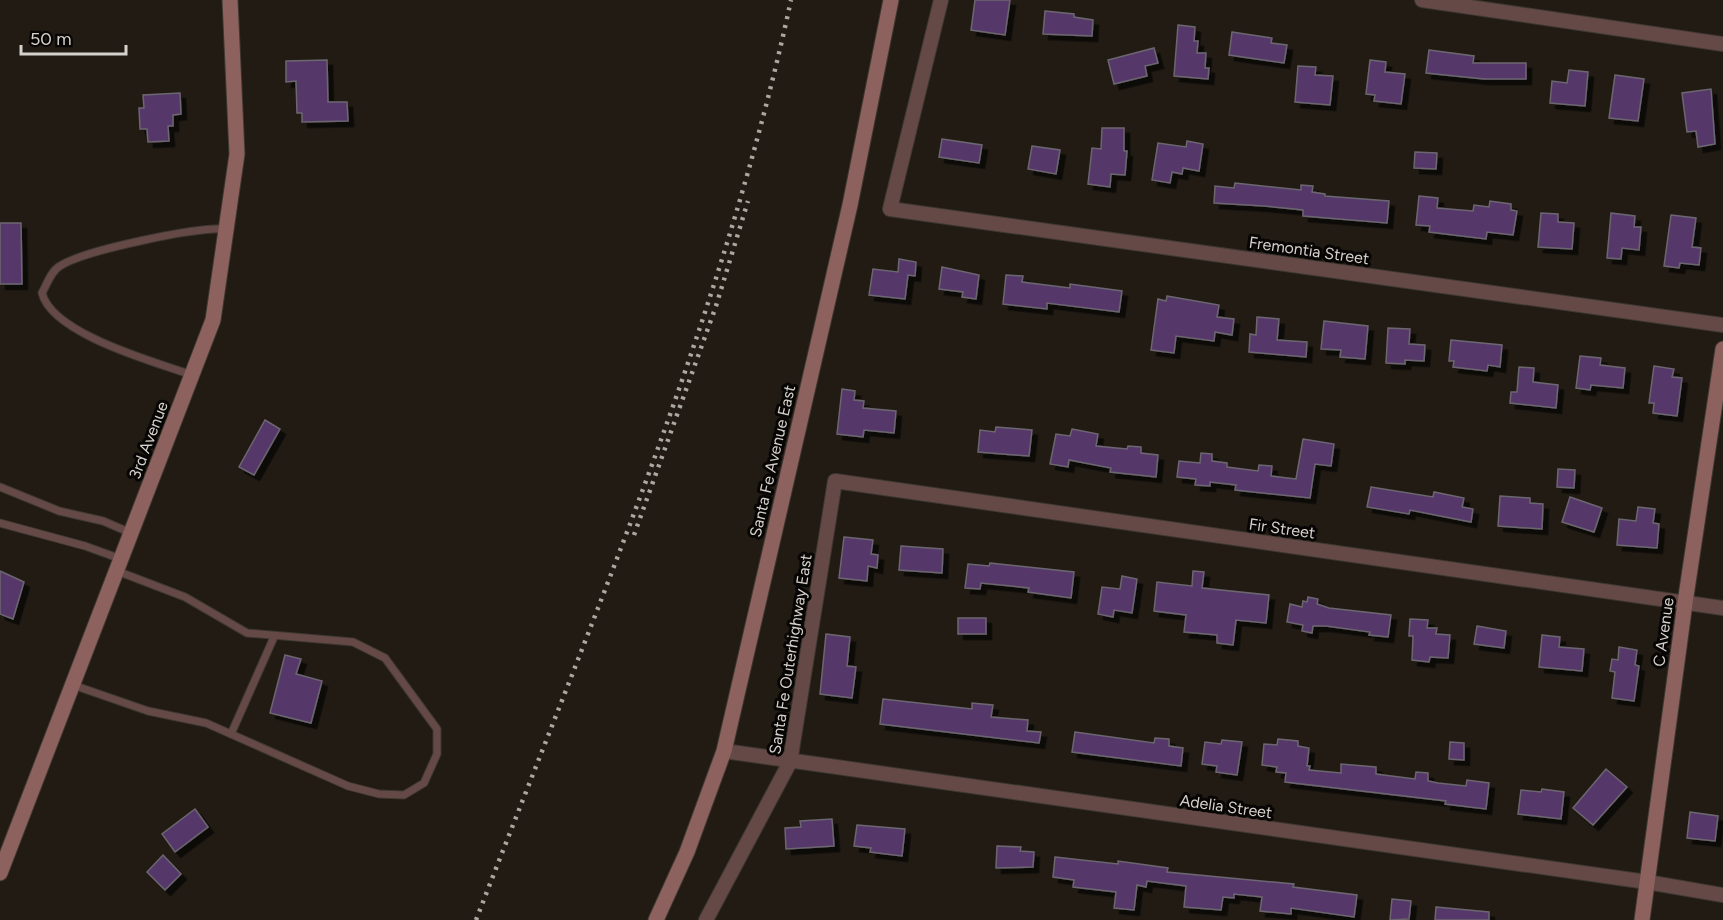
<svg xmlns="http://www.w3.org/2000/svg" width="1723" height="920" font-family="Figtree,sans-serif">
	<style>
		.building { fill: #543969; stroke: #6c6670; stroke-width: 1.5; filter: url(#shadow) }
		.lines { fill: none; stroke-linecap: round; stroke-linejoin: round }
		.lane-casing { stroke: #3e3831; stroke-width: 9 }
		.street-casing { stroke: #3e3831; stroke-width: 16 }
		.secondary-casing { stroke: #3e3831; stroke-width: 17 }
		.lane { stroke: #644947; stroke-width: 7 }
		.street { stroke: #644947; stroke-width: 14 }
		.secondary { stroke: #8d625e; stroke-width: 15 }
		.rail { stroke: #aba7a1; stroke-width: 4.5; stroke-dasharray: 3 6; stroke-linecap: butt }
		.labels { text-anchor: middle; stroke-width: 6; stroke-linejoin: round; paint-order: stroke }
		.street-label { font-size: 16px; fill: #d5d1cc; stroke: #080604 }
	</style>
	<defs>
		<filter id="shadow"><feDropShadow dx="5.5" dy="5.5" stdDeviation="0" flood-color="#0009"/></filter>
	</defs>
	<rect width="100%" height="100%" fill="#211b14"/>
	<g class="building">
		<path d="M975,0H1010L1005,35L971,30Z"/>
		<path d="M1045,11L1074,14V17L1093,20L1092,36L1043,34Z"/>
		<path d="M1178,25L1195,27L1194,41H1198L1197,53H1206L1205,68H1209L1208,79L1174,76Z"/>
		<path d="M1232,32L1272,38L1271,43L1287,45L1284,63L1229,55Z"/>
		<path d="M1154,48L1158,63L1145,66L1147,76L1114,84L1108,60Z"/>
		<path d="M1429,50L1474,56L1473,63H1526V79H1484L1426,73Z"/>
		<path d="M327,60L328,102H347L348,121L302,122V113H297L296,81L286,82V61Z"/>
		<path d="M1370,60L1386,62L1385,72L1405,74L1401,104L1374,101L1375,95L1366,94Z"/>
		<path d="M1298,66L1316,67L1315,75L1333,76L1330,105L1295,102Z"/>
		<path d="M1569,70L1588,72L1585,106L1550,103L1552,81L1567,83Z"/>
		<path d="M1615,75L1644,79L1638,121L1609,118Z"/>
		<path d="M1711,89L1715,144L1698,147L1696,131L1687,132L1682,93Z"/>
		<path d="M180,93L181,114L173,115V126H168L169,141L148,142L147,129H140L139,108H144L143,95Z"/>
		<path d="M1102,128H1124V151H1127L1125,175L1111,174L1110,187L1088,184L1092,148L1101,149Z"/>
		<path d="M942,139L982,145L979,163L939,157Z"/>
		<path d="M1187,141L1203,144L1199,171L1183,168L1182,174L1172,172L1170,183L1152,180L1158,143L1186,147Z"/>
		<path d="M1032,146L1060,150L1056,174L1028,169Z"/>
		<path d="M1415,152L1437,153L1436,169L1414,168Z"/>
		<path d="M1235,183L1301,190V185L1313,186L1312,192L1325,194V196L1389,201L1387,223L1303,216V210L1264,206L1214,203L1215,186L1234,188Z"/>
		<path d="M1419,196L1438,198L1437,208L1473,211L1474,205L1489,207L1490,201L1511,204V210L1517,211L1513,235L1487,232L1486,239L1429,232L1430,226L1416,225Z"/>
		<path d="M1541,213L1558,214V222L1574,223L1572,249L1538,247Z"/>
		<path d="M1611,213L1635,216L1634,227H1641L1639,250L1622,248L1621,259L1607,258Z"/>
		<path d="M1671,215L1696,218L1692,247L1701,248L1699,265L1680,263L1679,268L1664,266Z"/>
		<path d="M0,223H21L22,284H0Z"/>
		<path d="M899,259L916,262L915,276L908,275L905,299L869,295L873,269L898,272Z"/>
		<path d="M942,267L979,275L976,299L962,297L963,292L939,289Z"/>
		<path d="M1006,275L1023,276L1022,282L1070,288V284L1122,291L1119,312L1047,303V309L1003,304Z"/>
		<path d="M1167,296L1219,305L1217,317L1234,319L1232,335L1215,332L1214,341L1176,336L1174,353L1151,350L1158,299L1166,301Z"/>
		<path d="M1257,317L1279,319L1277,340L1307,342L1306,357L1249,352L1250,334L1256,335Z"/>
		<path d="M1324,321L1368,326L1365,359L1340,357L1341,350L1321,349Z"/>
		<path d="M1388,328L1410,329L1409,344L1425,345L1424,361L1405,360V364L1386,363Z"/>
		<path d="M1451,340L1502,345L1500,367L1488,365L1487,371L1453,367L1454,361H1449Z"/>
		<path d="M1580,356L1601,358L1600,365L1625,368L1623,388L1591,385L1590,390L1576,388Z"/>
		<path d="M1654,366L1674,369L1672,377L1682,378L1677,416L1653,413L1654,403H1649Z"/>
		<path d="M1519,367L1534,368L1533,382L1558,385L1556,408L1510,403L1511,392H1517Z"/>
		<path d="M842,389L855,391L854,400L864,401L863,408L896,411L894,433L864,430L863,437L837,434Z"/>
		<path d="M265,420L280,429L254,475L239,467Z"/>
		<path d="M996,427L1032,430L1029,456L978,452L980,430L995,432Z"/>
		<path d="M1072,429L1098,434L1096,446L1127,449L1128,446L1141,447V453L1158,455L1156,477L1110,472L1111,468L1069,460L1068,467L1050,464L1056,434L1070,436Z"/>
		<path d="M1303,439L1334,444L1331,466L1315,464L1310,498L1235,490L1236,485L1210,482V486L1195,485L1196,479L1177,477L1179,461L1200,463L1201,453L1212,454V461L1227,463V467L1258,471L1259,465L1272,466L1271,476L1296,479Z"/>
		<path d="M1558,469L1575,470L1574,488L1557,487Z"/>
		<path d="M1371,487L1433,497L1434,492L1464,498L1462,507L1473,509L1471,522L1410,510L1409,514L1367,507Z"/>
		<path d="M1500,496L1530,498V503L1543,504L1542,529L1498,526Z"/>
		<path d="M1570,497L1602,508L1594,532L1562,522Z"/>
		<path d="M1638,507L1655,509L1653,523L1659,524L1657,548L1617,545L1619,519L1636,521Z"/>
		<path d="M844,537L873,540L871,554L878,555L877,568L868,566L867,581L839,578Z"/>
		<path d="M901,546L943,549L942,573L899,570Z"/>
		<path d="M990,563L1074,572L1071,598L1028,592L1029,588L981,583L980,589L965,588L968,564L989,566Z"/>
		<path d="M0,571L24,582L13,619L0,614Z"/>
		<path d="M1193,571L1204,572L1202,588L1269,595L1266,623L1236,620L1233,645L1217,643V635L1184,632L1186,615L1154,611L1157,582L1192,586Z"/>
		<path d="M1122,576L1137,579L1132,613L1114,610L1113,617L1098,614L1102,587L1120,589Z"/>
		<path d="M1308,597L1318,599L1317,604L1329,608L1391,615L1388,637L1369,635L1370,632L1326,626H1313L1312,633L1302,631L1303,625L1287,622L1290,604L1302,607L1303,601L1307,602Z"/>
		<rect x="958" y="618" width="28" height="16"/>
		<path d="M1410,619L1428,620L1427,628H1437L1436,634L1450,635L1448,658L1430,657L1429,662L1412,660L1413,636H1409Z"/>
		<path d="M1477,626L1506,631L1504,648L1474,644Z"/>
		<path d="M826,634L850,637L847,666L856,667L852,698L820,694Z"/>
		<path d="M1542,635L1560,637L1559,647L1584,649L1582,671L1539,667Z"/>
		<path d="M1619,647L1637,650L1635,665L1639,666L1634,701L1612,698L1615,672L1610,671L1612,659L1618,660Z"/>
		<path d="M285,655L301,659L296,674L322,681L311,723L270,713Z"/>
		<path d="M883,699L972,709V703L993,705L991,717L1028,720L1027,731L1041,732L1039,743L880,724Z"/>
		<path d="M1075,732L1154,743L1155,738L1169,739V746L1183,748L1181,766L1072,752Z"/>
		<path d="M1278,739L1298,741V746L1309,748L1307,766H1310L1309,770L1341,773V764L1376,767V774L1415,779L1416,772L1428,773V781L1438,783L1466,786L1467,780L1489,783L1486,809L1445,804L1446,801L1285,782L1286,773L1276,772L1277,767L1262,765L1264,744L1277,745Z"/>
		<path d="M1222,740L1242,742L1237,775L1216,772L1217,766L1202,764L1205,742L1221,744Z"/>
		<path d="M1450,742L1464,743V760L1449,759Z"/>
		<path d="M1606,769L1627,787L1593,825L1573,808Z"/>
		<path d="M1542,789L1564,792L1561,819L1518,814L1521,790L1541,792Z"/>
		<path d="M195,809L208,827L175,852L162,834Z"/>
		<path d="M1690,812L1718,816L1715,841L1687,838Z"/>
		<path d="M832,819L834,846L786,849L785,828L801,827L800,821Z"/>
		<path d="M857,825L905,829L902,856L870,852L871,848L854,846Z"/>
		<path d="M997,846L1021,847L1020,851L1034,852L1033,867L996,868Z"/>
		<path d="M163,855L181,874L165,890L147,872Z"/>
		<path d="M1055,857L1118,864V861L1168,868L1167,872L1294,884L1293,887L1357,895L1354,917L1291,908V914L1260,911L1262,897L1234,894V898L1223,897L1221,910L1184,907L1186,886L1147,881L1146,887L1137,885L1134,910L1114,908L1116,892L1073,887L1074,880L1053,877Z"/>
		<path d="M1392,899L1411,901L1409,919L1390,920Z"/>
		<path d="M1436,907L1489,912V920H1435Z"/>
	</g>
	<g class="lines">
		<defs>
			<g id="lane">
				<path d="M192,375C155,362 52,334 42,293C47,284 51,271 60,266C85,250 196,227 226,229"/>
				<path d="M0,487L59,511L103,521L131,533"/>
				<path d="M0,523L85,546L121,559"/>
				<path d="M73,685L148,711L206,723L348,786L379,794L404,795L424,783L437,754V729L385,658L353,642L247,633L185,597L117,571"/>
				<path d="M231,734L274,637"/>
			</g>
			<g id="street">
				<path d="M941,0L890,209L1723,325"/>
				<path d="M1422,0L1723,44"/>
				<path d="M724,751L1647,882L1723,895"/>
				<path d="M706,920L790,762L835,481L1723,608"/>
			</g>
			<g id="secondary">
				<path d="M0,873L213,320L237,154L230,0"/>
				<path d="M656,920L687,852L724,751L850,205L891,0"/>
				<path d="M1642,920L1685,603L1723,349"/>
			</g>
		</defs>
		<use href="#lane" class="lane-casing"/>
		<use href="#street" class="street-casing"/>
		<use href="#secondary" class="secondary-casing"/>
		<use href="#lane" class="lane"/>
		<use href="#street" class="street"/>
		<use href="#secondary" class="secondary"/>
		<g class="rail">
			<path d="M634,535L716,306L748,201"/>
			<path d="M476,920C592,619 723,317 791,0"/>
		</g>
	</g>
	<g class="labels">
		<g class="street-label">
			<text transform="translate(1309 250) rotate(8)" y="6">Fremontia Street</text>
			<text transform="translate(148 440) rotate(-69)" y="6">3rd Avenue</text>
			<text transform="translate(772 461) rotate(-77)" y="6">Santa Fe Avenue East</text>
			<text transform="translate(1282 528) rotate(8)" y="6">Fir Street</text>
			<text transform="translate(1663 632) rotate(-82)" y="6">C Avenue</text>
			<text transform="translate(790 654) rotate(-81)" y="6">Santa Fe Outerhighway East</text>
			<text transform="translate(1226 806) rotate(8)" y="6">Adelia Street</text>
		</g>
	</g>
	<path d="M21 45v9h105v-9" fill="none" stroke="#d5d1cc" stroke-width="3"/>
	<text x="30" y="45" font-size="18" fill="#d5d1cc" stroke="#080604" stroke-width="4.5" paint-order="stroke">50 m</text>
</svg>
